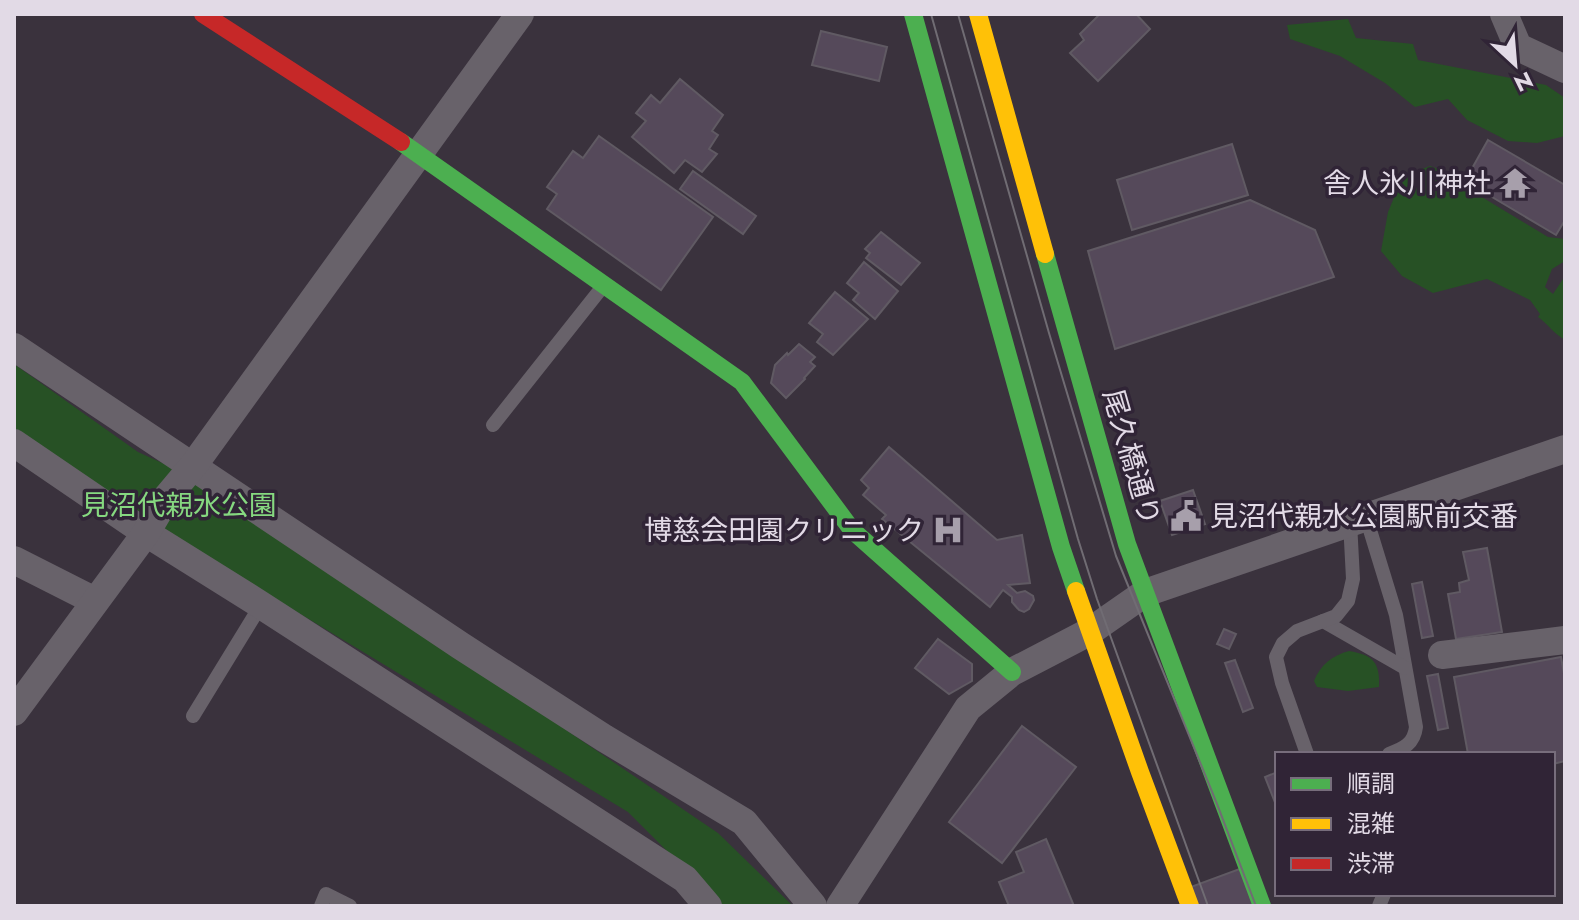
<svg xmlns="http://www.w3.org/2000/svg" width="1579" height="920" font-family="Jost,'Noto Sans JP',sans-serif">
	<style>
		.green { fill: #275125 }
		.building { fill: #55495a; stroke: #605a63; stroke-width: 2 }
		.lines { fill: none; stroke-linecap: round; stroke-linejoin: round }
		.lane { stroke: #68626a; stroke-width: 14 }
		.street { stroke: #68626a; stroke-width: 28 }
		.fast { stroke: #4caf50; stroke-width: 18 }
		.slow { stroke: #ffc107; stroke-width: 18 }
		.jam { stroke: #c62828; stroke-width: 18 }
		.tram { stroke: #706c73; stroke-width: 2 }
		.labels { text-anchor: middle; stroke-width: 7; stroke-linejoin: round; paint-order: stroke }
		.poi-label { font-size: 28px; fill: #e2dae6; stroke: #302436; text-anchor: end }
		.street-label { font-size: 28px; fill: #e2dae6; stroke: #302436 }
		.park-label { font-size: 28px; fill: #86d880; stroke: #302436 }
	</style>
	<rect width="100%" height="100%" fill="#3a323d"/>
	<g class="green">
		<path d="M1348,19L1356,38L1413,44L1418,60L1546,85L1565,98V136L1537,143L1508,141L1467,120L1448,99L1415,107L1385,83L1340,56L1290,39L1287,25Z"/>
		<path d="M1430,166L1450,173L1462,185L1548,237L1565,239V261L1552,269L1545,287L1553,294L1565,276V340C1554,334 1548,324 1538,317L1540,314L1530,300L1487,279L1433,293L1402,276L1381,251L1388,212L1403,176Z"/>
		<path d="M14,364L138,452L193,477L718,833L793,906H717L691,875L628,812L153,525L14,431Z"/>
		<path d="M1349,651C1373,655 1380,662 1379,687L1348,691L1317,687L1314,681C1320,665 1333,655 1349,651Z"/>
	</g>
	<g class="building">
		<path d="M1100,14H1136L1150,29L1098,81L1070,53L1084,40L1080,34Z"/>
		<path d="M821,31L887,47L879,81L812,65Z"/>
		<path d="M680,79L723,115L712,131L718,135L709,149L717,154L702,172L685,160L674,173L632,137L646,121L636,113L651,95L660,103Z"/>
		<path d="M599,136L713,217L661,290L547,209L557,194L547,187L573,151L583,158Z"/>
		<path d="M1488,140L1565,185V220L1556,235L1465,181Z"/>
		<path d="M1232,144L1248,195L1132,230L1117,180Z"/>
		<path d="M693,171L756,216L743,234L680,189Z"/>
		<path d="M1250,200L1315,230L1334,277L1115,349L1088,251Z"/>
		<path d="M881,232L920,263L901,285L866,258L870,253L865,249Z"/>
		<path d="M864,262L898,291L875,319L853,300L859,293L847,283Z"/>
		<path d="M835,292L868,319L833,355L817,342L823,334L809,323Z"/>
		<path d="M799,344L815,357L810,362L815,366L804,378L805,379L786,398L771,383L775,365L787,353L788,355Z"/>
		<path d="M889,447L997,540L1022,535L1030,583L1008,585L1017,593L1025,591L1033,596L1034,600L1029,609L1024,612L1019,610L1012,602V597L1003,590L990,607L882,519L886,515L863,495L869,488L861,480Z"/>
		<path d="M1193,490L1205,524L1172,535L1160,501Z"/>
		<path d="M1487,548L1502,632L1456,639L1448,594L1460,592L1459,583L1469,580L1463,552Z"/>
		<path d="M1422,582L1433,636L1422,638L1412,584Z"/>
		<path d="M1224,629L1236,634L1229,649L1217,644Z"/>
		<path d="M938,639L972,664V681L949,694L915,668Z"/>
		<path d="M1561,657L1565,679V750H1564L1565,761L1553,764V754H1468L1454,677Z"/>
		<path d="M1235,660L1253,708L1243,712L1225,663Z"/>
		<path d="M1438,674L1448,728L1438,730L1427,676Z"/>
		<path d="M1022,726L1076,767L1002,863L949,822Z"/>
		<path d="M1275,773L1277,779L1276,805L1265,777Z"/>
		<path d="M1046,839L1074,906H1009L999,882L1024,872L1016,852Z"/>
		<path d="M1245,867L1261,906H1195L1188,888Z"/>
	</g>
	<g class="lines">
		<g class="lane">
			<path d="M493,425L604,285"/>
			<path d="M1366,517L1396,615L1416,727C1414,744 1404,748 1389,754"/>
			<path d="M1323,621L1405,668"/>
			<path d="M193,716L261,605"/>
			<path d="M1307,754L1282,683L1276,657L1283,643L1297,631L1336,616L1348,601L1353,579L1350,522"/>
			<path d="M321,906L326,894L350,906"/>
			<path d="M1379,906L1384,894"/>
		</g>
		<g class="street">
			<path d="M1504,14L1518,47L1565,69"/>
			<path d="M14,347L461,646L604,738L744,822L813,906"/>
			<path d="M14,443L146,533L261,605L685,879L708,906"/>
			<path d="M14,560L95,601"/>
			<path d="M1442,655L1565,640"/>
			<path d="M14,712L146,533L167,497L193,466L520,14"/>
			<path d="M840,906L968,708L1012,672L1089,632L1145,593L1565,449"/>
		</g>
		<g class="fast">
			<path d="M913,14L1061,547L1076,591"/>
			<path d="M401,142L742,382L852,530L1012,672"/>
			<path d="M1045,254L1127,544L1262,906"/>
		</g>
		<g class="slow">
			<path d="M978,14L1045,254"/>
			<path d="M1076,591L1140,772L1190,906"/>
		</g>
		<path class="jam" d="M203,14L401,142"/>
		<g class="tram">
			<path d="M931,14L1078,539L1097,599L1208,906"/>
			<path d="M958,14L1049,333L1116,556L1217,804L1256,906"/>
		</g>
	</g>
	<defs>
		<symbol id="temple-bare" viewBox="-9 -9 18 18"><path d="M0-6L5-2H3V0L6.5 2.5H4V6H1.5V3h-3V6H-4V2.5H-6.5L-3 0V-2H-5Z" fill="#a79fab" stroke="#302436" stroke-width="2.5" paint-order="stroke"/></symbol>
		<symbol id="civic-bare" viewBox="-9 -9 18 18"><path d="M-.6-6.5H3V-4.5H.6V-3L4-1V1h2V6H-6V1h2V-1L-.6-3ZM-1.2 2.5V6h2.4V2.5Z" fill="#a79fab" stroke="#302436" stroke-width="2.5" paint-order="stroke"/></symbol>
		<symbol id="hospital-bare" viewBox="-9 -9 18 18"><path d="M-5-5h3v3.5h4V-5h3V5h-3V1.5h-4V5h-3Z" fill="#a79fab" stroke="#302436" stroke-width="2.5" paint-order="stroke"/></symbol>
	</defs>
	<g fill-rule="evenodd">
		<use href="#temple-bare" x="1493" y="161" width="44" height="44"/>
		<use href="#civic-bare" x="1164" y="494" width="44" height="44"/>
		<use href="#hospital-bare" x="926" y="508" width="44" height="44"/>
	</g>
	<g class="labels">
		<g class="poi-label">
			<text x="1491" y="193">舎人氷川神社</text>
			<text x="1210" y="526" text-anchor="start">見沼代親水公園駅前交番</text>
			<text x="924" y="540">博慈会田園クリニック</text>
		</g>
		<g class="street-label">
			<text transform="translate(1132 457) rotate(74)" y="10">尾久橋通り</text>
		</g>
		<g class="park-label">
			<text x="179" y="515">見沼代親水公園</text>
		</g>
	</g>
	<rect width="1579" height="920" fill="none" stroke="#e2dae6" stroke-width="32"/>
	<rect x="1275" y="752" width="280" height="144" fill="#302436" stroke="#776d7c" stroke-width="2"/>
	<rect x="1291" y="778" width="40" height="12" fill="#4caf50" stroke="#776d7c" stroke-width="2"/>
	<text x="1347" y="792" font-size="24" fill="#e2dae6">順調</text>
	<rect x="1291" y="818" width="40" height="12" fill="#ffc107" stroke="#776d7c" stroke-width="2"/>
	<text x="1347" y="832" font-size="24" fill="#e2dae6">混雑</text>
	<rect x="1291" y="858" width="40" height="12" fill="#c62828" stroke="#776d7c" stroke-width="2"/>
	<text x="1347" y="872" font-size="24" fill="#e2dae6">渋滞</text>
	<g transform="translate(1515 64) rotate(154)" stroke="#302436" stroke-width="6" paint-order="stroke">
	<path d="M0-6L14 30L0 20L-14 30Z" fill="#e2dae6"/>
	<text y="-12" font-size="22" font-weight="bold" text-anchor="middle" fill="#e2dae6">N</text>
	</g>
</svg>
